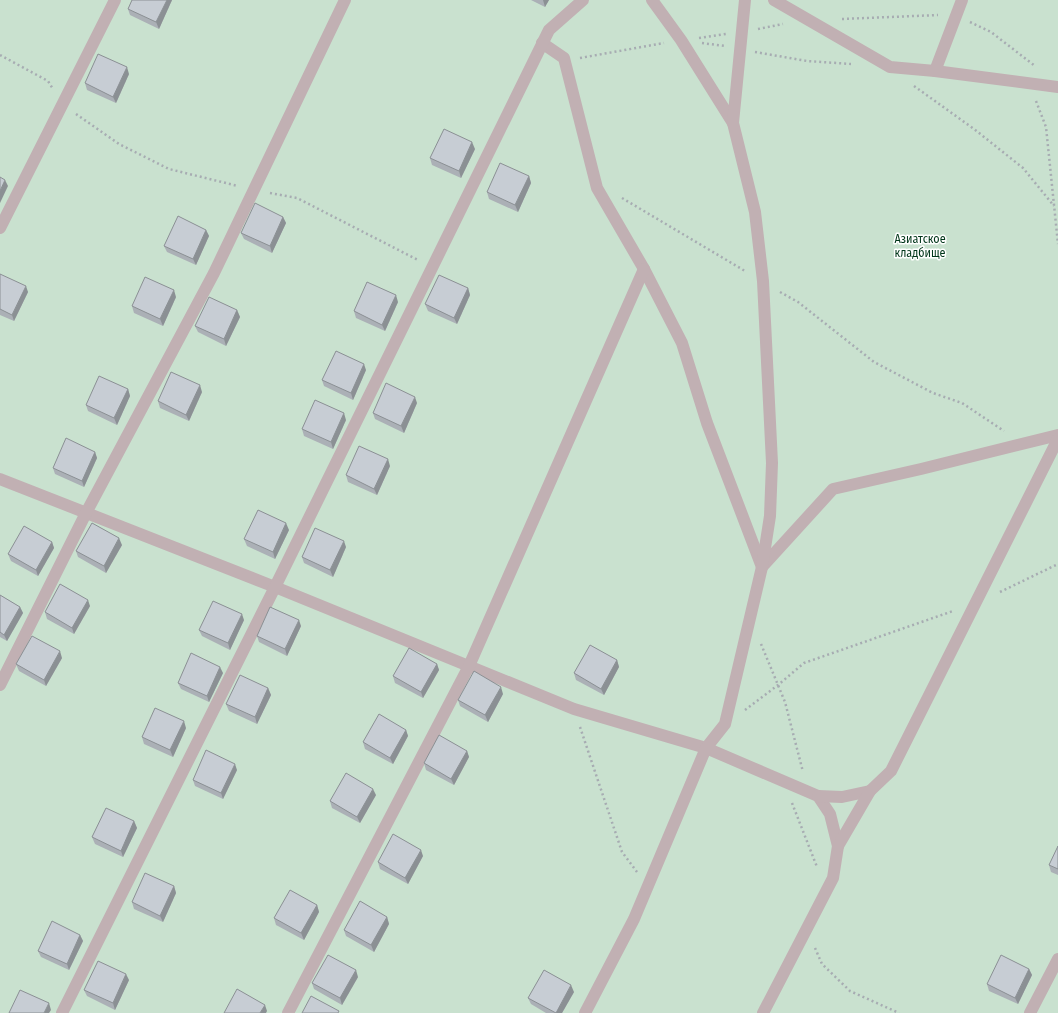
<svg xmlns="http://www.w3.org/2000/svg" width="1058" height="1013" font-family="'Fira Sans Condensed',sans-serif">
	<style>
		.green { fill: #c9e1cf }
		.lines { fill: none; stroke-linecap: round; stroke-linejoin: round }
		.path { stroke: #a7acb2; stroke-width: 2.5; stroke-dasharray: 2 3; stroke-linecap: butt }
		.minor { stroke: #c1b0b3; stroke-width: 12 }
		.wall { fill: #abb0b6 }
		.shaded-wall { fill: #8b9094 }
		.building { fill: #c7cdd4; stroke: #8b9094 }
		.labels { text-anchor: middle; stroke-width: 3; stroke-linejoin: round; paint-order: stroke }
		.park-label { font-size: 12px; fill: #003619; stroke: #fff }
	</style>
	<rect width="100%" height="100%" fill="#f1f8ff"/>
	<rect class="green" x="0" y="0" width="1058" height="1013"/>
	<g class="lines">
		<g class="path">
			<path d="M842,19L938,15"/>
			<path d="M970,22L991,32L1035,66"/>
			<path d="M758,29L783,24"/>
			<path d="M699,38L726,34"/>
			<path d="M702,43L725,46"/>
			<path d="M755,52L807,61L851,64"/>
			<path d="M0,55L48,81L53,89"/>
			<path d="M580,58L664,43"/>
			<path d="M914,86L974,129L1023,168L1054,206"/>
			<path d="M1036,101L1046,127L1058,244"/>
			<path d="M76,114L119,144L169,169L238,186"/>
			<path d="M270,193L297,198L418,260"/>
			<path d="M622,198L745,271"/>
			<path d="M780,292L798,302L874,362L933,393L962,403L1004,431"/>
			<path d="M1000,592L1058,564"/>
			<path d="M761,644L785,702L803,772"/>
			<path d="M745,710L778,685L804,663L953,611"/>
			<path d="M580,727L622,852L637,872"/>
			<path d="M792,803L817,867"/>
			<path d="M815,948L822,964L850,991L899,1013"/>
		</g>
		<g class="minor">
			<path d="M652,0L681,40L733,123"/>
			<path d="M774,0L890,67L935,71"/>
			<path d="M962,0L935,71L1058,87"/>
			<path d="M542,43L564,58L597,188L644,269L682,343L707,423L762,567L833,489L921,469L1058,435"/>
			<path d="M0,228L115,0"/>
			<path d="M0,479L275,587L574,709L706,748L818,796L830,814L838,846L833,878L763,1013"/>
			<path d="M0,685L86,513L214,273L345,0"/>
			<path d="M818,796L842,797L870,791"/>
			<path d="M838,846L870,791L891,771L1058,439"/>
			<path d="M62,1013L275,587L549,30L583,0"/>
			<path d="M288,1013L469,666L644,269"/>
			<path d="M585,1013L634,919L706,748L725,724L762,567L770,516L772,463L763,281L755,212L733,123L745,0"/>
			<path d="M1030,1013L1058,959"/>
		</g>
	</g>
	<g class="wall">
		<path d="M132,0H172L159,29L130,15L128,9Z"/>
		<path d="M531,0H549L545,7Z"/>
		<path d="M129,74L116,103L87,90L85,83Z"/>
		<path d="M475,149L461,178L432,165L430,158Z"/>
		<path d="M529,176L531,183L518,212L489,199L487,192Z"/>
		<path d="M283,217L286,223L272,253L244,239L241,233Z"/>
		<path d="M206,230L209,236L196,265L167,252L164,246Z"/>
		<path d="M0,274L28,292L14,321L0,315Z"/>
		<path d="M468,288L470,295L457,324L428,311L425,304Z"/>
		<path d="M176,297L163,326L134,313L132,306Z"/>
		<path d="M398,302L385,331L356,318L354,311Z"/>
		<path d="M237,310L240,317L226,346L198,332L195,326Z"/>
		<path d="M366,370L353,400L324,386L322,380Z"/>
		<path d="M128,389L130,396L117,425L88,411L86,405Z"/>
		<path d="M202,392L189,421L160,408L158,401Z"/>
		<path d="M417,403L404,433L375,419L373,413Z"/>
		<path d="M346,420L333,449L304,436L302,429Z"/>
		<path d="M95,452L97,458L84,487L55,474L53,468Z"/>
		<path d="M390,466L377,495L348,482L346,475Z"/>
		<path d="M289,530L275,559L247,546L244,539Z"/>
		<path d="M52,542L54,548L38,576L11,561L8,554Z"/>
		<path d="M122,545L106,573L78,557L76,551Z"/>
		<path d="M346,547L333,577L304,563L302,557Z"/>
		<path d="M0,595L20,607L23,613L7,641L0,637Z"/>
		<path d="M90,606L74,634L47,619L45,612Z"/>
		<path d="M244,620L230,650L202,636L199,630Z"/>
		<path d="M301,626L287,656L259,642L257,636Z"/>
		<path d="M62,658L46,686L19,671L16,664Z"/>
		<path d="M617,660L619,667L604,695L576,680L574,673Z"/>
		<path d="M437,664L439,670L423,698L395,683L393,676Z"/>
		<path d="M223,673L209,702L181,689L178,683Z"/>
		<path d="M268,688L271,695L257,724L229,711L226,704Z"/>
		<path d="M503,694L488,722L460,706L458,700Z"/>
		<path d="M186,728L173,757L144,744L142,737Z"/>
		<path d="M406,730L408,736L393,764L365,749L363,742Z"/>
		<path d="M467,751L469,757L454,785L426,770L424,763Z"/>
		<path d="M237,770L223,799L195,786L193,780Z"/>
		<path d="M376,795L360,823L332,808L330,801Z"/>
		<path d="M134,821L137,828L123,857L95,844L92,837Z"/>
		<path d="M1058,846V875L1051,872L1049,865Z"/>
		<path d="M423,856L408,884L380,869L378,862Z"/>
		<path d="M174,886L176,893L163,922L134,909L132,902Z"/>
		<path d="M317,905L319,912L304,940L276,925L274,918Z"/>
		<path d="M387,917L389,924L374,952L346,936L344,930Z"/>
		<path d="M80,935L83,941L69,970L41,957L38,951Z"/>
		<path d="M1029,969L1032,975L1018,1004L989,991L987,984Z"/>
		<path d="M358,977L342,1005L314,989L312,983Z"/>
		<path d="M129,980L115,1010L87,996L84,990Z"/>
		<path d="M574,992L562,1013H546L531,1004L528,998Z"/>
	</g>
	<g class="shaded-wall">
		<path d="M167,0H172L159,29L156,22Z"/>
		<path d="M543,0H549L545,7Z"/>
		<path d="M127,67L129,74L116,103L113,97Z"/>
		<path d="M472,142L475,149L461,178L459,171Z"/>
		<path d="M529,176L531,183L518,212L515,205Z"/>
		<path d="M5,180L8,186L0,203V191Z"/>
		<path d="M283,217L286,223L272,253L270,246Z"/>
		<path d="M206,230L209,236L196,265L193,259Z"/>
		<path d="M26,286L28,292L14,321L12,315Z"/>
		<path d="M468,288L470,295L457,324L454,318Z"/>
		<path d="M174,290L176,297L163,326L160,319Z"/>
		<path d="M396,295L398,302L385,331L382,325Z"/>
		<path d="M237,310L240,317L226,346L224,339Z"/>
		<path d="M364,364L366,370L353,400L351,393Z"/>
		<path d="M200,385L202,392L189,421L186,415Z"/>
		<path d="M128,389L130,396L117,425L114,418Z"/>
		<path d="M415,397L417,403L404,433L401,426Z"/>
		<path d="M344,413L346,420L333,449L331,442Z"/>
		<path d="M95,452L97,458L84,487L82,481Z"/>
		<path d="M388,459L390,466L377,495L374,489Z"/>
		<path d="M286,523L289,530L275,559L273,552Z"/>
		<path d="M119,538L122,545L106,573L104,566Z"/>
		<path d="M344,541L346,547L333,577L330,570Z"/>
		<path d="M52,542L54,548L38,576L36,570Z"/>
		<path d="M88,600L90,606L74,634L72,628Z"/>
		<path d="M20,607L23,613L7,641L4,635Z"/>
		<path d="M242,614L244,620L230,650L228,643Z"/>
		<path d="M299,620L301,626L287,656L285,649Z"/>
		<path d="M60,651L62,658L46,686L44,680Z"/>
		<path d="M617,660L619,667L604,695L601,689Z"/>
		<path d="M437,664L439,670L423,698L421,692Z"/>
		<path d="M220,667L223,673L209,702L207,696Z"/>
		<path d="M501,687L503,694L488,722L485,715Z"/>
		<path d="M268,688L271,695L257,724L255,717Z"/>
		<path d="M184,721L186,728L173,757L170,750Z"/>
		<path d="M406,730L408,736L393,764L390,758Z"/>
		<path d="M467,751L469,757L454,785L451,779Z"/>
		<path d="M235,764L237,770L223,799L221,793Z"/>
		<path d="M373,789L376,795L360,823L357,817Z"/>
		<path d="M134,821L137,828L123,857L121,851Z"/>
		<path d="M421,850L423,856L408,884L405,878Z"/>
		<path d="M174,886L176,893L163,922L160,916Z"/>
		<path d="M317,905L319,912L304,940L301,933Z"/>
		<path d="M387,917L389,924L374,952L371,945Z"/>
		<path d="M80,935L83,941L69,970L67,964Z"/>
		<path d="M1029,969L1032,975L1018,1004L1015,998Z"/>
		<path d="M356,970L358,977L342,1005L340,998Z"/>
		<path d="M126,974L129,980L115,1010L113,1003Z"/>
		<path d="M571,985L574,992L562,1013H556Z"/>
		<path d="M49,1003L51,1010L49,1013H44Z"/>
		<path d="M265,1005L267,1011L266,1013H260Z"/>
	</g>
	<g class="building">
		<path d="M132,0H167L156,22L128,9Z"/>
		<path d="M98,54L127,67L113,97L85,83Z"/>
		<path d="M444,129L472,142L459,171L430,158Z"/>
		<path d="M500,163L529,176L515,205L487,192Z"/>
		<path d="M0,177L5,180L0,191Z"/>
		<path d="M255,203L283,217L270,246L241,233Z"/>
		<path d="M178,216L206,230L193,259L164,246Z"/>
		<path d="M0,274L26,286L12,315L0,309Z"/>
		<path d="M439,275L468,288L454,318L425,304Z"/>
		<path d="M145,277L174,290L160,319L132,306Z"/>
		<path d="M367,282L396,295L382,325L354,311Z"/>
		<path d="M209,297L237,310L224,339L195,326Z"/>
		<path d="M336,351L364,364L351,393L322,380Z"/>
		<path d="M171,372L200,385L186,415L158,401Z"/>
		<path d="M99,376L128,389L114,418L86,405Z"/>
		<path d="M386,383L415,397L401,426L373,413Z"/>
		<path d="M315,400L344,413L331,442L302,429Z"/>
		<path d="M66,438L95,452L82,481L53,468Z"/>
		<path d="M359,446L388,459L374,489L346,475Z"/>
		<path d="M258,510L286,523L273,552L244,539Z"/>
		<path d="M92,523L119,538L104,566L76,551Z"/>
		<path d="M24,526L52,542L36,570L8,554Z"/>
		<path d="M315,528L344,541L330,570L302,557Z"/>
		<path d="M60,584L88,600L72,628L45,612Z"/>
		<path d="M0,595L20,607L4,635L0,632Z"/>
		<path d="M213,601L242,614L228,643L199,630Z"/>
		<path d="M270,607L299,620L285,649L257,636Z"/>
		<path d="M32,636L60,651L44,680L16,664Z"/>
		<path d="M590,645L617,660L601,689L574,673Z"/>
		<path d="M409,648L437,664L421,692L393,676Z"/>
		<path d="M191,653L220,667L207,696L178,683Z"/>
		<path d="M474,671L501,687L485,715L458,700Z"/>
		<path d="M240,675L268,688L255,717L226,704Z"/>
		<path d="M155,708L184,721L170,750L142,737Z"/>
		<path d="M379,714L406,730L390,758L363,742Z"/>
		<path d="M439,735L467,751L451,779L424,763Z"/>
		<path d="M206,750L235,764L221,793L193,780Z"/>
		<path d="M346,773L373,789L357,817L330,801Z"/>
		<path d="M106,808L134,821L121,851L92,837Z"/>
		<path d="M393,834L421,850L405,878L378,862Z"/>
		<path d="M1058,846V869L1049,865Z"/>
		<path d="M145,873L174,886L160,916L132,902Z"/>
		<path d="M290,890L317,905L301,933L274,918Z"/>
		<path d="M360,901L387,917L371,945L344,930Z"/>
		<path d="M52,921L80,935L67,964L38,951Z"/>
		<path d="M328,955L356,970L340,998L312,983Z"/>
		<path d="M1001,955L1029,969L1015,998L987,984Z"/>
		<path d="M98,961L126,974L113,1003L84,990Z"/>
		<path d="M544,970L571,985L556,1013L528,998Z"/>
		<path d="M237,989L265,1005L260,1013H224Z"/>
		<path d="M20,990L49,1003L44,1013H9Z"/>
		<path d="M311,996L339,1011L338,1013H302Z"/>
	</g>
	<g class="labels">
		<g class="park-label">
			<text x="920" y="243">Азиатское<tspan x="920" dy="14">кладбище</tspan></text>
		</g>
	</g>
</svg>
